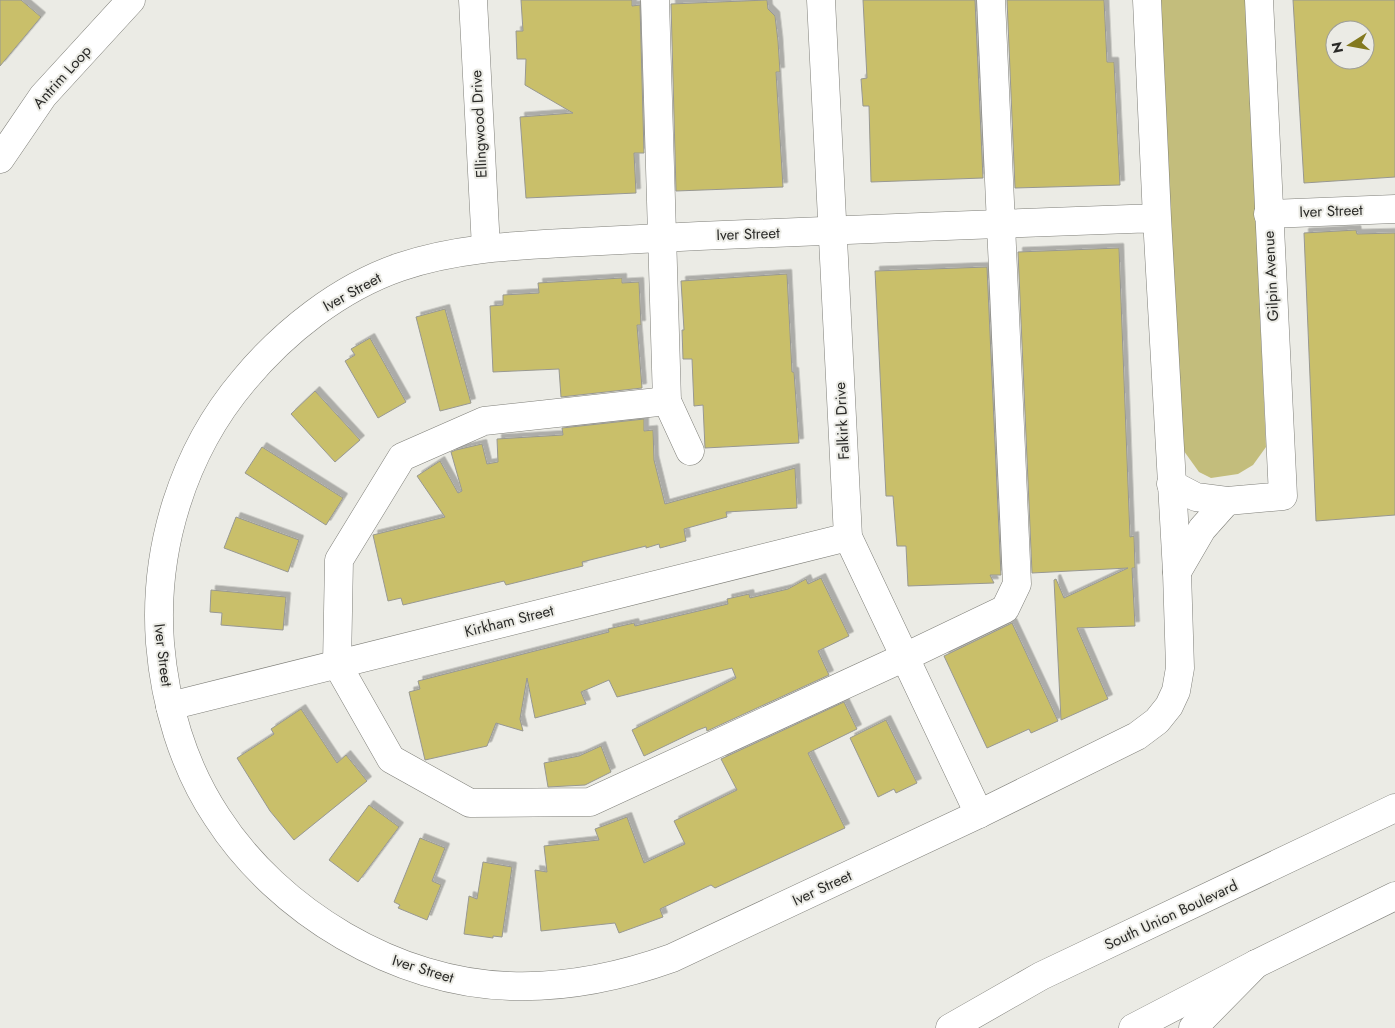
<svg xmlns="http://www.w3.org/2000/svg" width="1395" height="1028" font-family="Jost,sans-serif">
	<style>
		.green { fill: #c3bd7c }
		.building { fill: #c9bf6a; stroke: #989892; fill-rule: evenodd; filter: url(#shadow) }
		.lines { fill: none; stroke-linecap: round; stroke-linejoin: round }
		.minor-casing { stroke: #7f7f79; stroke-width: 29 }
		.major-casing { stroke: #7f7f79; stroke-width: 29 }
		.highway-casing { stroke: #7f7f79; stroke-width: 29 }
		.minor { stroke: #fff; stroke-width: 28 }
		.major { stroke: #fff; stroke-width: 28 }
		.highway { stroke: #fff; stroke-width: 28 }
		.labels { text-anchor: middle; stroke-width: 4; stroke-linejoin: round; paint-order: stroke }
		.street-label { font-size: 15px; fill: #2a2a28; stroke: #ebebe5 }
	</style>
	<defs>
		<filter id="shadow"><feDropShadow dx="4.5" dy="-4.5" stdDeviation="0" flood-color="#0004"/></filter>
	</defs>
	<rect width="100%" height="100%" fill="#ebebe5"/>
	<path class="green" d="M1160,0H1246L1266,447L1253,465L1238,474L1211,478L1199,472L1181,447Z"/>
	<g class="building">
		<path d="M0,0H21L41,17L0,66Z"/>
		<path d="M521,0H632V6L640,5L644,153H634L636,193L526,198L520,117L573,113L525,85L526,59H517L516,31H523Z"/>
		<path d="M767,0L768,9L775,16L778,41L780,72H776L783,187L676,191L671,4Z"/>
		<path d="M863,0H975L983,178L871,182L869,106H863L861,79L867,78Z"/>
		<path d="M1007,0H1104L1107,62H1114L1120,185L1015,188Z"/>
		<path d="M1293,0H1395V177L1304,183ZM1335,30H1365V60H1335Z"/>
		<path d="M1356,230L1357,234L1395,233V515L1316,521L1304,233Z"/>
		<path d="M1119,248L1130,537L1134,536L1135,568H1132L1135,626L1077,628L1108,699L1061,720L1054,580L1056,579L1064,598L1128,568L1032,573L1018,252Z"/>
		<path d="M987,267L1001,575H990L994,583L908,586L906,546H897L893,496H886L875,271Z"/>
		<path d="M787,274L792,372H794L799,443L705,448L703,405L694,406L692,359H683L682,330H684L681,281Z"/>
		<path d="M622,278V283L639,282L641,325H637L642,388L561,397L559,369L493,372L490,306L503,305V295L539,293L538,283Z"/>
		<path d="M445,309L471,403L440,411L416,317Z"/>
		<path d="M370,338L406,402L378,418L345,361L355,355L351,349Z"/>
		<path d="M315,391L360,440L335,462L291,414Z"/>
		<path d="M644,419V431L653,430L654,460L665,504L795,468L797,508L726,512L727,517L684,529L686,541L660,548L659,544L646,548V546L582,562L583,566L506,585L504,581L403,605L401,598L388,601L373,535L445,517L417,476L440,461L458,493L462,491L451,452L456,450L482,444L487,464L498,462L497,439L563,435L562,428Z"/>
		<path d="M262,447L343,498L326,525L245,473Z"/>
		<path d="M236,517L299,540L288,572L224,548Z"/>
		<path d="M821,578L849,636L818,651L829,675L707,731L706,727L698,730L644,756L632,730L736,678L732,668L617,697L609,680L581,692L586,704L535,718L527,678L520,719L523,731L496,723L487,746L425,760L409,692L420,689L418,681L609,632L608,629L634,623L635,626L728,604L727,599L749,594L750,598L788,589L806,579L808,584Z"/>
		<path d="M211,590L286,597L283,630L221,625L222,613L210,612Z"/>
		<path d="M1012,623L1058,721L1031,733L1029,729L987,748L944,656Z"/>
		<path d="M844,702L857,729L808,753L845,828L715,888L711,885L660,909L663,917L619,933L615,923L541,931L535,870L547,872L544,846L599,840L595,829L627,817L644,863L685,844L674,821L737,790L721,759Z"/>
		<path d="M301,709L337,763L346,755L367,781L294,840L270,811L237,758L274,734L271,729Z"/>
		<path d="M886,720L917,783L896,793L894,789L878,797L850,738Z"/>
		<path d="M601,746L611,772L585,785L548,787L544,763L579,756Z"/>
		<path d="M369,805L399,827L358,882L329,860Z"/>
		<path d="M420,838L445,848L432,881L441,885L427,920L398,908L400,905L394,902Z"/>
		<path d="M483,862L512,867L502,937L493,936V938L464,934L469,896L477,899Z"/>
	</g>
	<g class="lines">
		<defs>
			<g id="minor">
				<path d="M473,0L486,248"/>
				<path d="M655,0L667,401L690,451"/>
				<path d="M821,0L848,537L979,814"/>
				<path d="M1147,0L1157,218L1177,572L1180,668L1176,691L1169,706L1157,721L1137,736L979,814L672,958C619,977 567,988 510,986C397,983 278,912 217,817C183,766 165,704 160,643C153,549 183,452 244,380C284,332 339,288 400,267C453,249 508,246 563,243C608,241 654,238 699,236C852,230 1004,223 1157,218"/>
				<path d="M0,159L43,96L131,0"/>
				<path d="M1268,214L1395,209"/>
				<path d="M667,401L484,421L402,457L339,560L337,664L391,759L470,803L590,802L905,657L1005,609L1017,584L991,0"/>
				<path d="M1171,484L1196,497L1227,501L1283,496L1259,0"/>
				<path d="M1177,572L1202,529L1227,501"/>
				<path d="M170,706L848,537"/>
			</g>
			<g id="major">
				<path d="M950,1028L1041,976L1395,808"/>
				<path d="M1133,1028L1256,964L1395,896"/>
			</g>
			<path id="highway" d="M1193,1028L1256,964"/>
		</defs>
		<use href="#minor" class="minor-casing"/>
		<use href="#major" class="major-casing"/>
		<use href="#highway" class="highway-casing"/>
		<use href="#minor" class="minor"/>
		<use href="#major" class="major"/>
		<use href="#highway" class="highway"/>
	</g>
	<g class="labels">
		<g class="street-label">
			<text transform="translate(62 77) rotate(-48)" y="5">Antrim Loop</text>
			<text transform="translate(479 124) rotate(-93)" y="5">Ellingwood Drive</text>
			<text transform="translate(1331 211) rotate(-2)" y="5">Iver Street</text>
			<text transform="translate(748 234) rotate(-2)" y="5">Iver Street</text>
			<text transform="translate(1271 276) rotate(-93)" y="5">Gilpin Avenue</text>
			<text transform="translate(352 292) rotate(-29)" y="5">Iver Street</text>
			<text transform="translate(842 421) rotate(-93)" y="5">Falkirk Drive</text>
			<text transform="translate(509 621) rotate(-14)" y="5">Kirkham Street</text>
			<text transform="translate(163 655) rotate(83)" y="5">Iver Street</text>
			<text transform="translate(822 888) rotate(-25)" y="5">Iver Street</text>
			<text transform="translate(1171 915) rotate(-25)" y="5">South Union Boulevard</text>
			<text transform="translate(423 969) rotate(17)" y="5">Iver Street</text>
		</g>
	</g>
	<g transform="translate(1350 45) rotate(259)"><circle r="24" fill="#ebebe5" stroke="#9e9e99"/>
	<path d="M0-4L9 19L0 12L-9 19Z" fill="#83791e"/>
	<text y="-8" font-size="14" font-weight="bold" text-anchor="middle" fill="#2a2a28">N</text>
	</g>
</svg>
